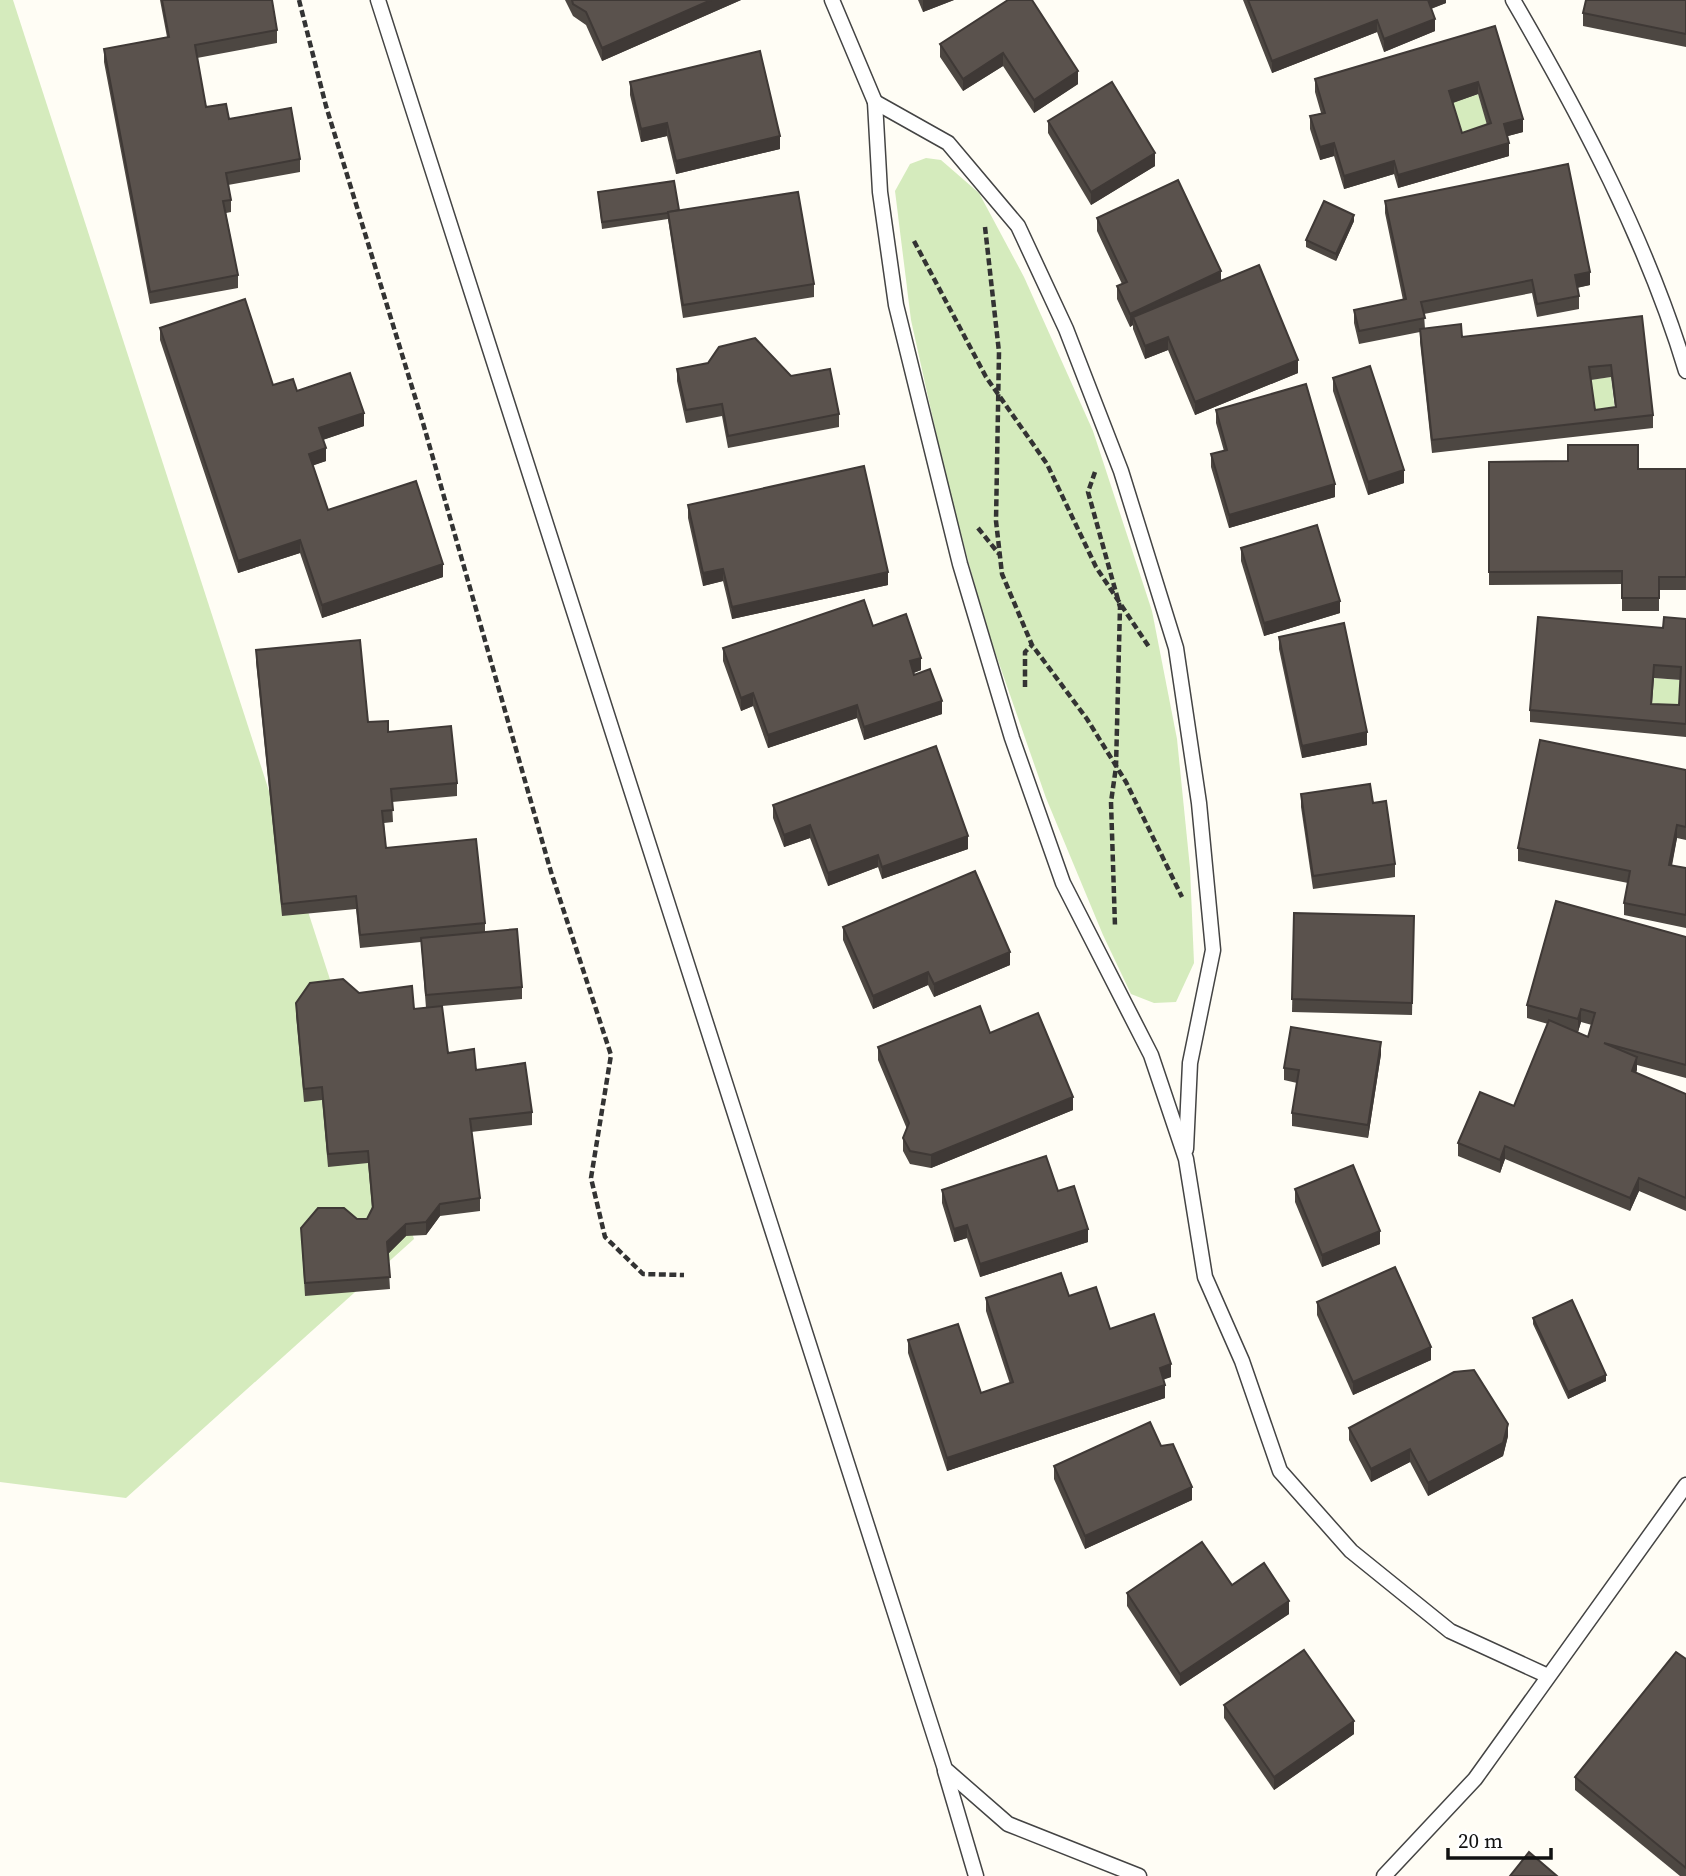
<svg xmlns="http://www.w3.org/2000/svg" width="1686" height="1876" font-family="'Source Serif 4',serif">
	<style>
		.green { fill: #d5ebbd }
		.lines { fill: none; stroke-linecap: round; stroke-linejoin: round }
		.lane-casing { stroke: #444; stroke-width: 17 }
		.path { stroke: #333; stroke-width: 4.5; stroke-dasharray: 7 3.5; stroke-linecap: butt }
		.lane { stroke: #fff; stroke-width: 14 }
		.wall { fill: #4d4742; fill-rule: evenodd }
		.shaded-wall { fill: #3f3936 }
		.building { fill: #5a524d; stroke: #3f3936; stroke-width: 2; fill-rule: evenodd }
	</style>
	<rect width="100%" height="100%" fill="#fffdf5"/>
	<g class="green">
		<path d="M0,0H13L414,1239L126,1498L0,1482Z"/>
		<path d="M1478,94L1491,136L1462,146L1449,104Z"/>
		<path d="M926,158L941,160L979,193L1024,277L1093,431L1152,611L1177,739L1190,868L1194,963L1176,1002L1154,1003L1131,994L1103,935L1046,798L986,626L948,487L911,320L895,191L910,164Z"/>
		<path d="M1611,377L1616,420L1595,423L1589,380Z"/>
		<path d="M1654,678L1681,680L1679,718L1651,716Z"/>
	</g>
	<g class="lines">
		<defs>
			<g id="lane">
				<path d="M378,0L945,1769L1008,1824L1139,1876"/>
				<path d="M832,0L875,102L880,192L896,305L960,564L1012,738L1063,883L1151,1055L1186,1159L1205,1277L1242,1361L1280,1471L1351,1551L1450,1631L1548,1676"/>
				<path d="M1513,0C1581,117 1647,241 1686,371"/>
				<path d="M875,102L948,143L1018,226L1066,329L1121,471L1176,648L1199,803L1213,950L1190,1063L1186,1149"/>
				<path d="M945,1771L976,1876"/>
				<path d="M1384,1876L1475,1779L1686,1485"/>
			</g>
		</defs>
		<use href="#lane" class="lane-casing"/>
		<g class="path">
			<path d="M299,0L326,106L423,423L551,872L611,1055L591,1178L605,1237L643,1274L684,1275"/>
			<path d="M985,227L999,352L996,521L1002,574L1032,645L1087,719L1126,782L1182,897"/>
			<path d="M914,241L986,377L1047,464L1096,567L1149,647"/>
			<path d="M1095,472L1088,492L1120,607L1116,767L1111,802L1115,926"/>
			<path d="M978,528L999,554"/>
			<path d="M1025,687V652L1032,645"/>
		</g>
		<use href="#lane" class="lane"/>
	</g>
	<g class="wall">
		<path d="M160,0H272L277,30V43L197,58L206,107L300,159V172L228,185L231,200V212L226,213L238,275V288L150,304L104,62V49L167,37Z"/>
		<path d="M565,0H741L602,61L586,25L573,16Z"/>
		<path d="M918,0H954L923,12Z"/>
		<path d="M1008,0L1078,84L1034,113L1003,66L963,91L940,57V44Z"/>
		<path d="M1243,0H1446V3L1431,9L1435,31L1384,52L1377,32L1272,73Z"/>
		<path d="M1686,0V47L1583,26V13Z"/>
		<path d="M1495,26L1523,132L1508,136L1509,156L1398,188L1394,174L1344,189L1334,156L1320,160L1310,129V116L1321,113L1315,92V79ZM1478,94L1487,125L1462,133L1453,103Z"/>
		<path d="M630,82L780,149L676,174L667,136L641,142L630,95Z"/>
		<path d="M1048,121L1155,166L1091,205L1048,133Z"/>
		<path d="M598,192L679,210L814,284V297L683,318L668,219L602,229Z"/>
		<path d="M1385,201L1590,285L1577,288L1579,296V309L1537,317L1532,293L1424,314L1425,329L1462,337L1642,316L1653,415V428L1432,453L1420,342V332L1359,344L1354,323V310L1403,300L1385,213ZM1611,377L1615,407L1595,410L1591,380Z"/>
		<path d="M1097,218L1221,281L1298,373L1195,415L1168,350L1145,359L1133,329V325L1130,327L1117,299V286L1122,284L1097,231Z"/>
		<path d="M1354,221L1336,261L1306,247V240Z"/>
		<path d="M160,328L273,385L297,391L364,426L323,440L326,461L313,465L328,510L443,577L322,618L300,553L238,573L160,340Z"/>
		<path d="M677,369L791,376L839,414V427L728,448L722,416L686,423L677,381Z"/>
		<path d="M1333,378L1404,483L1368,495L1333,391Z"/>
		<path d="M1216,410L1335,497L1229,528L1211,467V454L1224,451L1216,423Z"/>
		<path d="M1489,462L1638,469H1686V590H1659V611H1622V584L1489,585Z"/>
		<path d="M688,505L888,585L732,619L723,581L703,586L688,518Z"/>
		<path d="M1241,548L1340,613L1264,636L1241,561Z"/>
		<path d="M1686,619V737L1530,722V710L1663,628ZM1654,678L1681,680L1679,705L1652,704Z"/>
		<path d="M1279,637L1367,745L1302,758L1279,649Z"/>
		<path d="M723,648L921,670L914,673L942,714L864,740L857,718L768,748L753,706L741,711L723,661Z"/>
		<path d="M256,650L368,722L388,732L457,783V796L392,802L393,822L384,823L386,848L485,923V932L522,987V999L442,1006L448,1053L476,1070L532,1112V1125L471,1132L480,1198V1211L440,1216L426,1235L406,1236L388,1254L390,1289L305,1296L301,1228L357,1219H367L372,1209L368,1163L328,1167L322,1100L304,1102L296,1015V1003L359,993L414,1009L426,1008L421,942L360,948L356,909L282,916L256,662Z"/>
		<path d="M1686,770V840L1677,838L1672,866L1686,868V928L1624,915V903L1628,883L1518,861V848Z"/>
		<path d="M1301,794L1373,803L1395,864V877L1313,889L1301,807Z"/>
		<path d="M773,805L968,849L882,879L878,867L828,886L810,838L784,847L773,818Z"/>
		<path d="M1294,913L1414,916L1412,1015L1292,1012Z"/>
		<path d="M843,927L1010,965L934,997L928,985L873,1009L843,940Z"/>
		<path d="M1686,937V1078L1637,1065L1636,1073L1686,1094V1211L1639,1191L1630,1211L1505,1159L1500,1173L1458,1156V1143L1514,1106L1548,1024L1527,1018V1005ZM1581,1022L1592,1025L1588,1037L1578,1032Z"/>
		<path d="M990,1033L1073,1110L931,1168L910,1164L903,1151V1138L907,1129L878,1060V1047Z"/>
		<path d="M1381,1054L1368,1138L1292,1126V1113L1297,1083L1284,1080V1068Z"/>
		<path d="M1295,1189L1380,1244L1322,1267L1295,1202Z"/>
		<path d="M942,1190L1058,1191L1088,1242L980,1277L967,1238L954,1242L942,1203Z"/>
		<path d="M1069,1296L1171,1377L1163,1379L1165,1398L947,1471L908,1353V1340L981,1393L1010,1384L986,1311V1298Z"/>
		<path d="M1317,1302L1431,1360L1353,1395L1317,1315Z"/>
		<path d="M1533,1318L1606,1381L1568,1399L1533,1324Z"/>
		<path d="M1349,1428L1508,1436L1503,1456L1428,1496L1410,1462L1371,1482L1349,1440Z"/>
		<path d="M1161,1446L1192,1500L1085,1549L1054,1479V1466Z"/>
		<path d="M1232,1585L1289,1614L1180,1686L1127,1606V1593Z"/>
		<path d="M1686,1659V1876H1680L1575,1790V1777Z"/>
		<path d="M1224,1705L1354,1734L1274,1790L1224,1718Z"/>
	</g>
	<g class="shaded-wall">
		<path d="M711,0H741L602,61V48Z"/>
		<path d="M923,0H954L923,12Z"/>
		<path d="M1427,0H1446V3L1427,10Z"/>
		<path d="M1435,19V31L1384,52V39Z"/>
		<path d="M1377,20V32L1272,73V61Z"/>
		<path d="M1003,53V66L963,91V79Z"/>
		<path d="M1078,71V84L1034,113V100Z"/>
		<path d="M1478,82V94L1449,104V91Z"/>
		<path d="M1523,119V132L1504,137V124Z"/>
		<path d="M667,123V136L641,142V129Z"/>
		<path d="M780,136V149L676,174V161Z"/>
		<path d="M1334,143V156L1320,160V147Z"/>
		<path d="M1509,143V156L1398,188V175Z"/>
		<path d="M1155,153V166L1091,205V192Z"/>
		<path d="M1394,161V174L1344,189V176Z"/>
		<path d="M1354,215V221L1336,261V254Z"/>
		<path d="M1221,271V284L1133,317V325L1130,327V314Z"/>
		<path d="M1590,272V285L1575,288V275Z"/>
		<path d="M1168,337V350L1145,359V346Z"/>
		<path d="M1298,360V373L1195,415V402Z"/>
		<path d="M364,413V426L319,441V428Z"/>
		<path d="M326,448V461L309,467V454Z"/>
		<path d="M1404,470V483L1368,495V482Z"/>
		<path d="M1335,484V497L1229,528V515Z"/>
		<path d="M300,540V553L238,573V561Z"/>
		<path d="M443,564V577L322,618V605Z"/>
		<path d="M723,569V581L703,586V573Z"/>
		<path d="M888,572V585L732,619V607Z"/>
		<path d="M1340,601V613L1264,636V623Z"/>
		<path d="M921,658V670L910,674V661Z"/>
		<path d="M753,693V706L741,711V698Z"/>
		<path d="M942,701V714L864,740V727Z"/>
		<path d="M857,705V718L768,748V735Z"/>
		<path d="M1367,732V745L1302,758V746Z"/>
		<path d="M810,825V838L784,847V835Z"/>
		<path d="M1677,825V838L1669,878V865Z"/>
		<path d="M968,836V849L882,879V867Z"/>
		<path d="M878,855V867L828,886V873Z"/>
		<path d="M1010,952V965L934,997V984Z"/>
		<path d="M928,972V985L873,1009V996Z"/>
		<path d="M1581,1009V1022L1578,1032V1019Z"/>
		<path d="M1381,1042V1054L1368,1138V1125Z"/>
		<path d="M1637,1057V1070L1632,1084V1071Z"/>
		<path d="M1073,1097V1110L931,1168V1155Z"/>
		<path d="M1505,1146V1159L1500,1173V1160Z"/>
		<path d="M1639,1178V1191L1630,1211V1198Z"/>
		<path d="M440,1204V1216L426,1235V1222Z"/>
		<path d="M406,1224V1236L387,1255V1242Z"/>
		<path d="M967,1225V1238L954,1242V1229Z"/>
		<path d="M1088,1229V1242L980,1277V1264Z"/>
		<path d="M1380,1231V1244L1322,1267V1255Z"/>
		<path d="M1431,1347V1360L1353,1395V1382Z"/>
		<path d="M1171,1364V1377L1160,1381V1368Z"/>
		<path d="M1606,1375V1381L1568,1399V1392Z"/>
		<path d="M1165,1385V1398L947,1471V1458Z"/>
		<path d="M1508,1424V1436L1503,1456L1428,1496V1483Z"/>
		<path d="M1410,1449V1462L1371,1482V1469Z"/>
		<path d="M1192,1487V1500L1085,1549V1536Z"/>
		<path d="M1289,1601V1614L1180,1686V1674Z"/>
		<path d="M1354,1721V1734L1274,1790V1777Z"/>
	</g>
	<g class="building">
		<path d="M162,0H272L277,30L195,45L206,107L226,104L229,119L291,108L300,159L226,173L231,200L223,201L238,275L150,292L104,49L169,37Z"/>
		<path d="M572,0H711L602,48L586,12L573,4Z"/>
		<path d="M1008,0H1032L1078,71L1034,100L1003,53L963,79L940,44Z"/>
		<path d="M1248,0H1428L1435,19L1384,39L1377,20L1272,61Z"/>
		<path d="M1586,0H1686V34L1583,13Z"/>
		<path d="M1495,26L1523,119L1504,124L1509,143L1398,175L1394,161L1344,176L1334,143L1320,147L1310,116L1325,113L1315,79ZM1478,82L1491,123L1462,133L1449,91Z"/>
		<path d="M760,51L780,136L676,161L667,123L641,129L630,82Z"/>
		<path d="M1112,82L1155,153L1091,192L1048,121Z"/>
		<path d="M1568,164L1590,272L1575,275L1579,296L1537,304L1532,280L1421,302L1425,318L1359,331L1354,310L1406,299L1385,201Z"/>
		<path d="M1178,180L1221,271L1130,314L1117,286L1127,282L1097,218Z"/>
		<path d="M674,181L679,210L668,212V213L602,222L598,192Z"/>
		<path d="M798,192L814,284L683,305L668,212Z"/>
		<path d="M1324,201L1354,215L1336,254L1306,240Z"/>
		<path d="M1259,265L1298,360L1195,402L1168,337L1145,346L1133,317Z"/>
		<path d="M245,299L273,385L293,379L297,391L350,373L364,413L319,428L326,448L309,454L328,510L416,481L443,564L322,605L300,540L238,561L160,328Z"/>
		<path d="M1642,316L1653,415L1432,440L1420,329L1461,324L1462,337ZM1611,365L1616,407L1595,410L1589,367Z"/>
		<path d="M755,338L791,376L830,369L839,414L728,436L722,404L686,410L677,369L708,363L719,347Z"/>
		<path d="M1370,366L1404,470L1368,482L1333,378Z"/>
		<path d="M1306,384L1335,484L1229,515L1211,454L1227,450L1216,410Z"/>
		<path d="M1568,445H1638V469H1686V577H1659V598H1622V571L1489,572V462L1568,461Z"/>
		<path d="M864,466L888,572L732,607L723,569L703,573L688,505Z"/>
		<path d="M1317,525L1340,601L1264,623L1241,548Z"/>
		<path d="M864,600L873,626L906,614L921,658L910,661L914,675L930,669L942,701L864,727L857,705L768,735L753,693L741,698L723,648Z"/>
		<path d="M1538,617L1663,628L1664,617L1686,619V724L1530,710ZM1654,665L1681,667L1679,705L1651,704Z"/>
		<path d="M1344,623L1367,732L1302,746L1279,637Z"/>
		<path d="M360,640L368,722L388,721V732L451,726L457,783L391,789L393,810L382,811L386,848L476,839L485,923L360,935L356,896L282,904L256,650Z"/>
		<path d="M1540,740L1686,770V827L1677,825L1669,865L1686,868V915L1624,903L1630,871L1518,848Z"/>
		<path d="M936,746L968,836L882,867L878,855L828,873L810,825L784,835L773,805Z"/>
		<path d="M1370,784L1373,803L1386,801L1395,864L1313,876L1301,794Z"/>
		<path d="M975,871L1010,952L934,984L928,972L873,996L843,927Z"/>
		<path d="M1556,901L1686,937V1065L1604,1043L1637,1057L1632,1071L1686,1094V1198L1639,1178L1630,1198L1505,1146L1500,1160L1458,1143L1480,1092L1514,1106L1549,1020L1588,1037L1595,1013L1581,1009L1578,1019L1527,1005Z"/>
		<path d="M1294,913L1414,916L1412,1003L1292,999Z"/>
		<path d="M517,929L522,987L426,995L421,938Z"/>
		<path d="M343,979L359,993L412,986L414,1009L442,1006L448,1053L474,1049L476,1070L525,1063L532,1112L470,1119L480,1198L440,1204L426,1222L406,1224L387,1242L390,1277L305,1283L301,1228L318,1208H344L357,1219H367L373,1207L368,1151L328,1154L322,1087L304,1089L296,1003L310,983Z"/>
		<path d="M980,1006L990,1033L1038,1013L1073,1097L931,1155L910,1151L903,1138L909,1123L878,1047Z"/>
		<path d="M1291,1027L1381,1042L1368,1125L1292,1113L1299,1070L1284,1068Z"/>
		<path d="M1046,1156L1058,1191L1074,1186L1088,1229L980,1264L967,1225L954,1229L942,1190Z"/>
		<path d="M1353,1165L1380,1231L1322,1255L1295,1189Z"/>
		<path d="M1395,1267L1431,1347L1353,1382L1317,1302Z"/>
		<path d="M1061,1273L1069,1296L1096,1287L1110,1329L1154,1314L1171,1364L1160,1368L1165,1385L947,1458L908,1340L958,1324L981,1393L1013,1382L986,1298Z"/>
		<path d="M1572,1300L1606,1375L1568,1392L1533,1318Z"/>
		<path d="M1474,1370L1508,1424L1503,1443L1428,1483L1410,1449L1371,1469L1349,1428L1454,1372Z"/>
		<path d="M1150,1422L1161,1446L1173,1444L1192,1487L1085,1536L1054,1466Z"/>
		<path d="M1202,1542L1232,1585L1264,1563L1289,1601L1180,1674L1127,1593Z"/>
		<path d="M1304,1650L1354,1721L1274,1777L1224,1705Z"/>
		<path d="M1676,1652L1686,1659V1868L1575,1777Z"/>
		<path d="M1529,1852L1557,1876H1510Z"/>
	</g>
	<path d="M1448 1848v10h103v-10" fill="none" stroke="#111111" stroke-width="3.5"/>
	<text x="1458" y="1848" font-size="21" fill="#111111" stroke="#ffffff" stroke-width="5" paint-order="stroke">20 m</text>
</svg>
